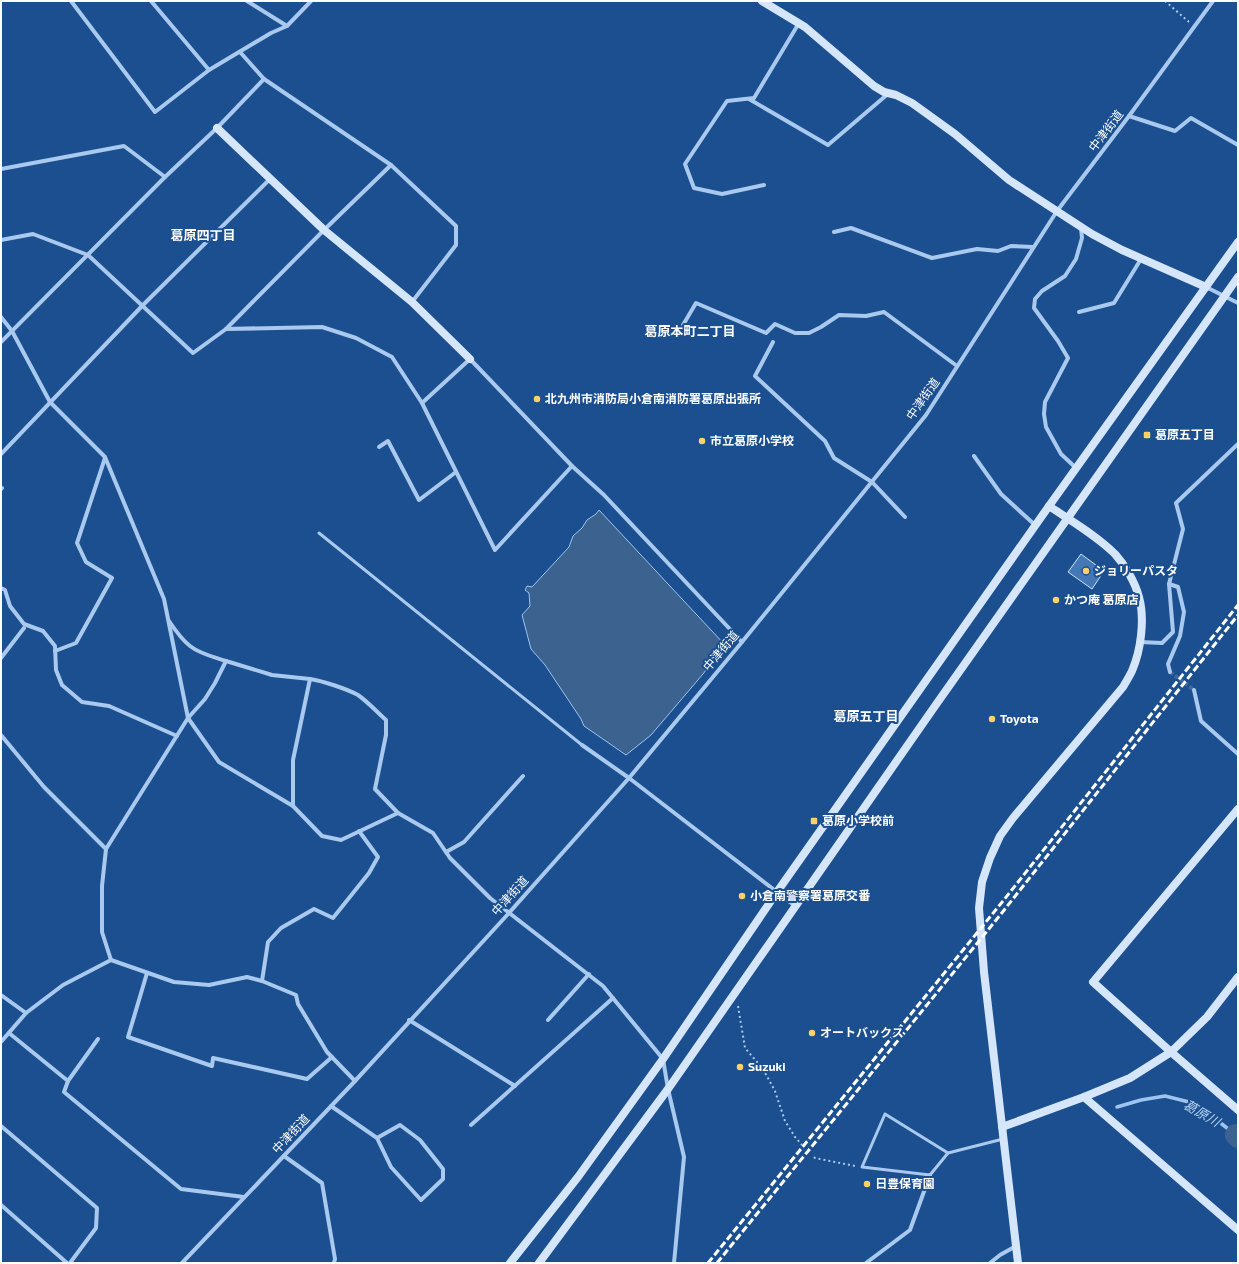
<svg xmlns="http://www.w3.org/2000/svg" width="1239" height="1264" font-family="'Exo 2','Noto Sans JP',sans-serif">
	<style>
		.water { fill: #3c6290; stroke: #9cc4f0 }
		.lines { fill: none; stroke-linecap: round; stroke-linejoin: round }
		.stream { stroke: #9cc4f0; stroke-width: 3.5 }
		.river { stroke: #3c6290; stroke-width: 22 }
		.building { fill: #4478b7; stroke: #cfe3fa }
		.street-tunnel { stroke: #3d69a0; stroke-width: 4; stroke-dasharray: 4 2; stroke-linecap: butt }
		.path { stroke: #a9c9ee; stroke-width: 2; stroke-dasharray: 2 3; stroke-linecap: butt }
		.lane { stroke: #a9c9ee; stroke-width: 3 }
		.street { stroke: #a9c9ee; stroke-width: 4 }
		.secondary { stroke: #d6e6fa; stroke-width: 8 }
		.rail { stroke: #fff; stroke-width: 3; stroke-dasharray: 7 3; stroke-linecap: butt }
		.poi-dot { fill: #ffd166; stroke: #1b4f8f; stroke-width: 1.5 }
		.labels { text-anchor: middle; stroke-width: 4; stroke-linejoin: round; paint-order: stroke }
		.street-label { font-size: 12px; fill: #fff; stroke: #1b4f8f }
		.poi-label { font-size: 12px; font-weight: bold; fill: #fff; stroke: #1b4f8f; text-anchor: start }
		.neighbourhood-label { font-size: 13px; font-weight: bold; fill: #fff; stroke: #1b4f8f }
		.water-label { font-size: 13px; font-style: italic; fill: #b5d3f5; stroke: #1b4f8f }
	</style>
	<rect width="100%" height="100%" fill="#1b4f8f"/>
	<path class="water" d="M599,510L725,645L703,674L651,735L626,755L584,726L581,719L545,665L531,649L522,615L530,606L529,593L525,590L527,586L532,587L569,547L573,536L582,528L587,520L596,514Z"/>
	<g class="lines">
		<path class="stream" d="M1117,1107L1141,1100L1165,1096L1189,1102L1209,1114L1236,1135"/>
		<path class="river" d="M1236,1135L1238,1137"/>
	</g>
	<path class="building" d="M1081,554L1104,571L1092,589L1068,572Z"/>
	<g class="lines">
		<path class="street-tunnel" d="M1170,672L1194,690"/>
		<g class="path">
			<path d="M1165,1L1189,22"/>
			<path d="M738,1006L745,1048L763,1069L775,1091L785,1121L795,1137L802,1145"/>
			<path d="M814,1157L815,1158L855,1166"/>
		</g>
		<g class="lane">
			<path d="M319,533L582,745"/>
			<path d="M885,1114L948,1153L930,1175L862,1167Z"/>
			<path d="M948,1153L1003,1139"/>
		</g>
		<g class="street">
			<path d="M71,1L155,112L209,70L271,33L287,26L311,1"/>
			<path d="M151,1L209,70"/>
			<path d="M247,1L287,26"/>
			<path d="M240,52L264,79L391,165L456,226V245L412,302"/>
			<path d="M749,99L828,145L889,93"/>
			<path d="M1129,116L1175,131L1191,118L1238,145"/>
			<path d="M1,169L124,146L165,177"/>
			<path d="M764,185L722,194L694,188L685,164L727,101L754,98L799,23"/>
			<path d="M834,232L851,228L932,258L977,249L998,251L1011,246L1033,247"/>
			<path d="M1,240L33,234L88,255L193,353L226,329L324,230L391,165"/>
			<path d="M1206,287L1238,303"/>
			<path d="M1079,312L1114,303L1141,259"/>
			<path d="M1,317L12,331L50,402L105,457L164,599L188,718L219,762L293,806L322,836L341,840L398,813L433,833L450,858L490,898L603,986L663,1059L668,1089L684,1157L674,1263"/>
			<path d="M683,325L696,303L766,333L775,324L795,333H809L821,327L839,315L866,316L884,312L957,366"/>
			<path d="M226,329L322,327L356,338L392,357L422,403L495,550L572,466"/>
			<path d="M1,342L165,177L217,128L264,79"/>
			<path d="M773,342L755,376L825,441L834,458L872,482L905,517"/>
			<path d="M422,403L470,359L572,466L604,495L742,642"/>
			<path d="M379,447L388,441L419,500L456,472"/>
			<path d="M1,454L143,305L270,179"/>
			<path d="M974,456L1001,494L1035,525"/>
			<path d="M1076,468L1061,454L1046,427L1044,414L1045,402L1068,358L1058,341L1034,308L1035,299L1042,291L1065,276L1076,259L1082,238L1081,228"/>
			<path d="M1,489L2,488"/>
			<path d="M1169,584L1178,587L1184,612L1180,636L1168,664L1170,672"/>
			<path d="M1,588L5,590L10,606L24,624L43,631L55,646L56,670L62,685L82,702L109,706L177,736"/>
			<path d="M169,621C175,630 181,639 190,646C200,654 214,657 226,661"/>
			<path d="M1140,642L1162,643L1173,632L1169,584L1183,529L1176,503L1238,444"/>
			<path d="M55,651L76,643L112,578L86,562L77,543L105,458"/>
			<path d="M1,658L24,628"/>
			<path d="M310,679C323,681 347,689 358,695C368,702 377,712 386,720V735L375,789L398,813"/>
			<path d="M1194,690L1201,721L1238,754"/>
			<path d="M1,735L44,787L106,849"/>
			<path d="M582,745L629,778L777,892L795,906"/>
			<path d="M446,852L464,842L523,776"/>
			<path d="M111,960L102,932V886L106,849L188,718L205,699L215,683L226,661L272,675L310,679L293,760V806"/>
			<path d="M147,973L128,1037L212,1066L213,1058L307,1079L332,1057"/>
			<path d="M262,981L268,942L281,928L314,909L333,918L369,873L378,857L359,831"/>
			<path d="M1,995L26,1013"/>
			<path d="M409,1020L515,1086"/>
			<path d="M548,1020L589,974"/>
			<path d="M9,1033L68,1081L64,1092L181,1189L244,1197"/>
			<path d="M1,1042L26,1013L63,985L111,960L174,982L209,985L247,977L262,981L296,995L298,1004L327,1052L355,1081"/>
			<path d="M68,1081L98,1039"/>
			<path d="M331,1106L377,1138L400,1125L420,1140L443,1169V1179L421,1200L391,1167L377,1138"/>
			<path d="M471,1125L613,998"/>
			<path d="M1,1126L97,1208L96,1228L70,1263"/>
			<path d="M284,1156L322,1183L335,1259L334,1263"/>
			<path d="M1,1205L67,1263"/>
			<path d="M182,1263L355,1081L509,913L629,778L742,642L926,415L1057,211L1129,116L1213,1"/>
			<path d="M866,1263L910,1230L930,1175"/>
			<path d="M990,1263L1000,1255L1016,1246"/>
		</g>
		<g class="secondary">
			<path d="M762,1L805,27L874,86L884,92L896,95L912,103L955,134L1009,180L1092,234L1122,250L1206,287"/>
			<path d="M217,128L324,230L412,302L470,359"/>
			<path d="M1238,809L1093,982L1171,1052L1238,1110"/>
			<path d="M1084,1097L1238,1230"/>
			<path d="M1002,1127L1084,1097L1130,1078L1171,1052L1207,1017L1238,977"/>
			<path d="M510,1263L578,1177L663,1059L777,892L1049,506L1238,242"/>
			<path d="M539,1263L668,1089L935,706L1238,277"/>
			<path d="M1018,1263L984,972L979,908L982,882L990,858L1000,836L1013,818L1123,687C1126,682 1129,677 1132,671C1141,650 1145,619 1139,597C1135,582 1125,565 1115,554C1096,535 1071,521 1049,506"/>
		</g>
		<g class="rail">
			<path d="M708,1263L1003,901L1238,605"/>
			<path d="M717,1263L1001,914L1238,615"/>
		</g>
	</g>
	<g class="poi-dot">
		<circle cx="537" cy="399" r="4"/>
		<rect x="1143" y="431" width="8" height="8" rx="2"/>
		<circle cx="702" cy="441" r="4"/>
		<circle cx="1086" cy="571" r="4"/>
		<circle cx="1056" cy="600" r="4"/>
		<circle cx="992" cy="719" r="4"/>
		<rect x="810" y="817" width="8" height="8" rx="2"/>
		<circle cx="742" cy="896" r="4"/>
		<circle cx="812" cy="1033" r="4"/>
		<circle cx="740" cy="1067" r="4"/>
		<circle cx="867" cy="1184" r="4"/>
	</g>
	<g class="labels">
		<g class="street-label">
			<text transform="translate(1106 131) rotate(-53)" y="4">中津街道</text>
			<text transform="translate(923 399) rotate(-55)" y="4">中津街道</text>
			<text transform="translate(721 651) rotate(-50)" y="4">中津街道</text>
			<text transform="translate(510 896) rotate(-48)" y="4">中津街道</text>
			<text transform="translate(291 1134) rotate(-47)" y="4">中津街道</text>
		</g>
		<g class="poi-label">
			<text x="545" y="403">北九州市消防局小倉南消防署葛原出張所</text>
			<text x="1155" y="439">葛原五丁目</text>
			<text x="710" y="445">市立葛原小学校</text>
			<text x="1094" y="575">ジョリーパスタ</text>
			<text x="1064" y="604">かつ庵 葛原店</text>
			<text x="1000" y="723">Toyota</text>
			<text x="822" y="825">葛原小学校前</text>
			<text x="750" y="900">小倉南警察署葛原交番</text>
			<text x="820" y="1037">オートバックス</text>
			<text x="748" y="1071">Suzuki</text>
			<text x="875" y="1188">日豊保育園</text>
		</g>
		<g class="neighbourhood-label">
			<text x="203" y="240">葛原四丁目</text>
			<text x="690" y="336">葛原本町二丁目</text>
			<text x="866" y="721">葛原五丁目</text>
		</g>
		<g class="water-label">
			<text transform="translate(1202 1113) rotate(30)" y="5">葛原川</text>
		</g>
	</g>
	<rect width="1239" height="1264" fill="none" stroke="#ffffff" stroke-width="4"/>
</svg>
